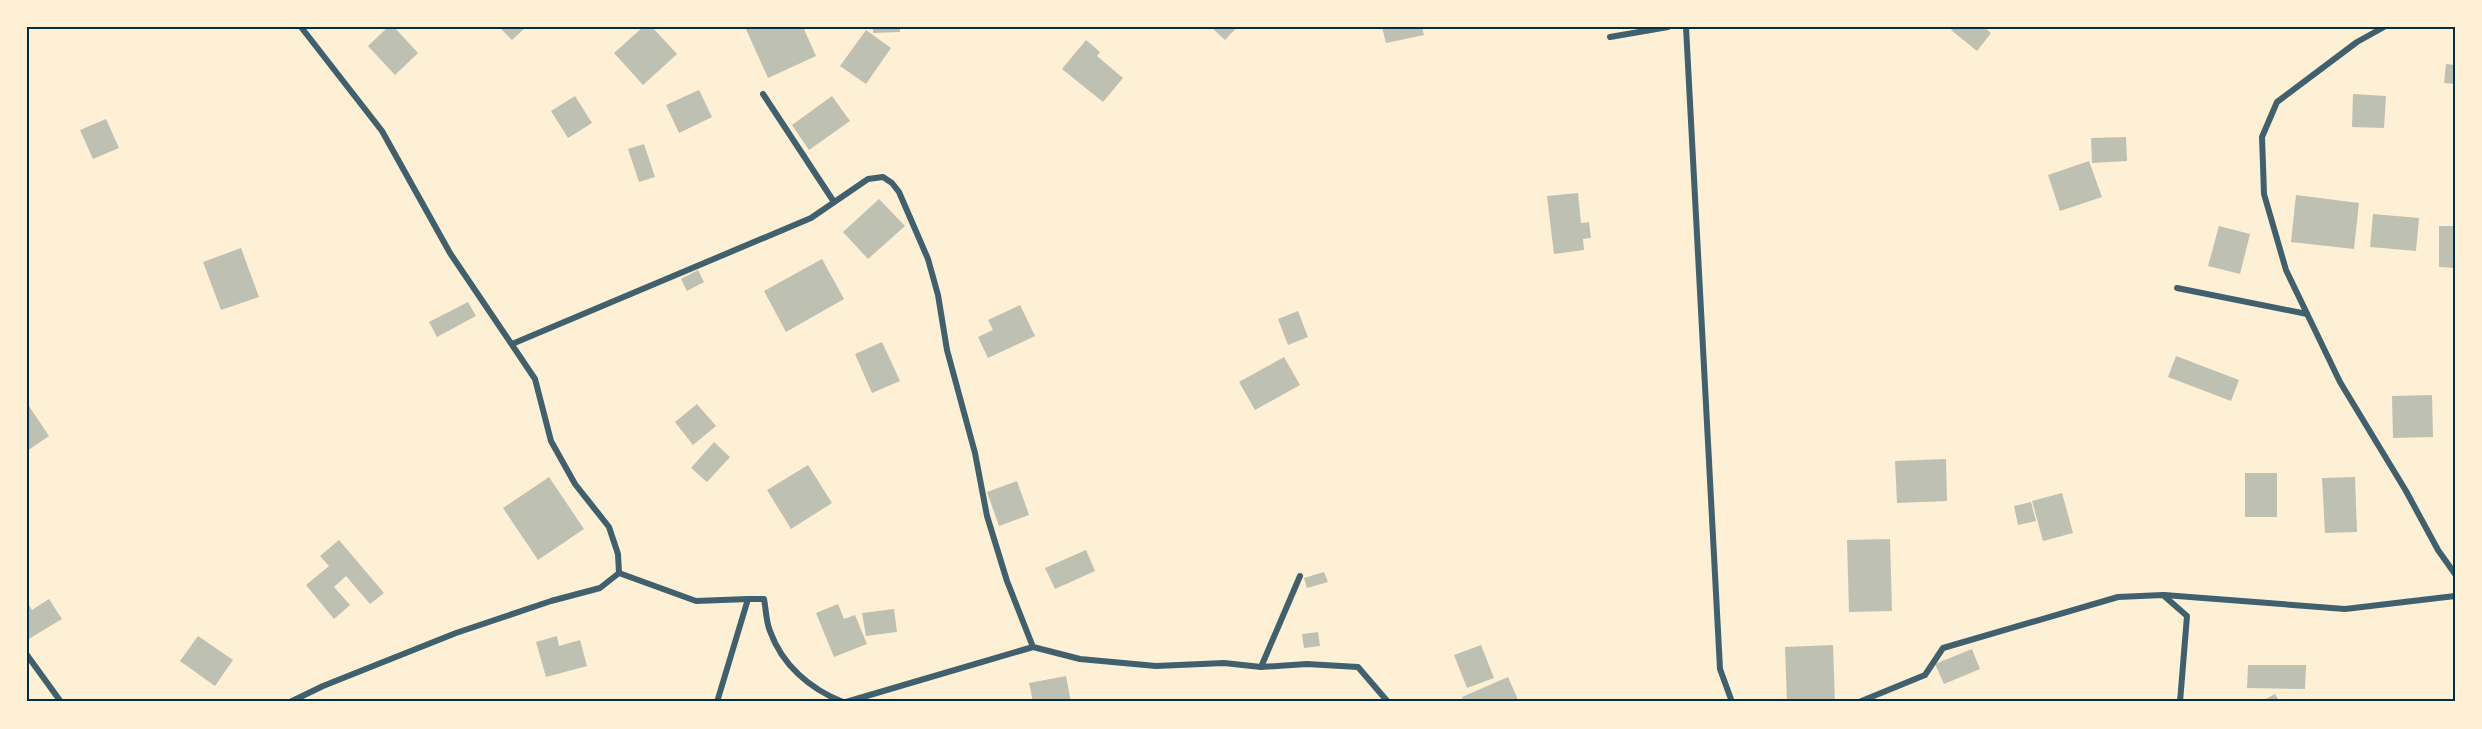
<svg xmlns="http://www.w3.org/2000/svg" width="2482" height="729" font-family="'Noto Sans',sans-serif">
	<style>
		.building { fill: #bec0b2 }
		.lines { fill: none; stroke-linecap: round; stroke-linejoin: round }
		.minor { stroke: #3f606c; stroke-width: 6 }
		.neatline { fill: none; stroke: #003049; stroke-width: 2 }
	</style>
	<rect width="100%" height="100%" fill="#fdf0d5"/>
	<g class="building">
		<path d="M388,27H394L418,53L395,75L368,46Z"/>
		<path d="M499,27H526L512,40Z"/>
		<path d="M643,27H652L677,54L643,85L614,53Z"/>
		<path d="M745,27H803L816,56L768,78Z"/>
		<path d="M873,27H900V32L873,33Z"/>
		<path d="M1211,27H1237L1225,40Z"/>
		<path d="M1382,27H1422L1424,35L1386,43Z"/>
		<path d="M1954,27H1984L1991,33L1977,51L1951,30Z"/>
		<path d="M866,30L891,48L866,84L840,66Z"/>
		<path d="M1086,40L1100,52L1097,56L1123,78L1103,102L1062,69Z"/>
		<path d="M2446,64L2455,65V84L2444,83Z"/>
		<path d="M699,90L712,117L679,133L666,105Z"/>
		<path d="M2353,94L2386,96L2384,128L2352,127Z"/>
		<path d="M575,96L592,123L568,138L551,111Z"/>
		<path d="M832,96L850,121L809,150L792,125Z"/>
		<path d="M106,119L119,148L93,159L80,130Z"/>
		<path d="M2126,137L2127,161L2092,163L2091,138Z"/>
		<path d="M644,144L655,177L639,182L628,149Z"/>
		<path d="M2089,161L2102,197L2060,211L2048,175Z"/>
		<path d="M1578,193L1581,223L1589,222L1591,238L1583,239L1584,250L1554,254L1547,196Z"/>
		<path d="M2296,195L2359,203L2354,249L2291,242Z"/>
		<path d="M879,199L905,226L868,259L843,232Z"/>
		<path d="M2373,214L2419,218L2416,251L2370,247Z"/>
		<path d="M2219,226L2250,234L2240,274L2208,266Z"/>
		<path d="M2439,226H2455V268L2439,267Z"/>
		<path d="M241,248L259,297L221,310L203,262Z"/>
		<path d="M822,259L844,299L786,332L764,291Z"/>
		<path d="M698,270L704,282L687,291L681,279Z"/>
		<path d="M468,302L476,316L437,337L429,322Z"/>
		<path d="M1020,305L1035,336L988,358L978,337L993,330L988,320Z"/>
		<path d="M1298,311L1308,337L1288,345L1278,319Z"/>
		<path d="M882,342L900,381L872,393L855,354Z"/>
		<path d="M2176,356L2239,380L2231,401L2168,377Z"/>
		<path d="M1284,357L1300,385L1255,410L1239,382Z"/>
		<path d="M2432,395L2433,437L2393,438L2392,396Z"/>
		<path d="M27,403L49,436L27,451Z"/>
		<path d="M697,404L716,426L693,445L675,422Z"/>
		<path d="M714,442L730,457L707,482L691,468Z"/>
		<path d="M1946,459L1947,501L1897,503L1895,461Z"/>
		<path d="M808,465L832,503L791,529L767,490Z"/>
		<rect x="2245" y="473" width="32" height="44"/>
		<path d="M549,477L584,529L538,560L503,508Z"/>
		<path d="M2355,477L2357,532L2325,533L2322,478Z"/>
		<path d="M1017,481L1029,515L999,526L987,492Z"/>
		<path d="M2062,493L2073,533L2043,541L2032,501Z"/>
		<path d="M2031,502L2036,521L2018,525L2014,506Z"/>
		<path d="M1890,539L1892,611L1849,612L1847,540Z"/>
		<path d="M339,540L384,593L370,604L346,576L334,587L350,605L334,619L306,585L329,566L320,556Z"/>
		<path d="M1086,550L1095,571L1055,589L1045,568Z"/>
		<path d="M1324,572L1328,582L1307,588L1304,578Z"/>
		<path d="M49,599L62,619L27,640V602L32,610Z"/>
		<path d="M838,604L844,619L855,615L867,644L834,657L816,613Z"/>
		<path d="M894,609L897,632L866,636L862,613Z"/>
		<path d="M1318,632L1320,646L1304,648L1302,634Z"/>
		<path d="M198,636L233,660L215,686L180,661Z"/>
		<path d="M557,636L559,646L580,640L587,666L546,677L536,642Z"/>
		<path d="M1481,645L1494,678L1467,688L1454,655Z"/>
		<path d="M1833,645L1835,702H1787L1785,647Z"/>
		<path d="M1972,649L1980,669L1944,684L1935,664Z"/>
		<path d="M2248,665H2306L2305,689L2247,688Z"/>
		<path d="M1066,676L1071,702H1033L1029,683Z"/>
		<path d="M1508,677L1519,702H1464L1462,697Z"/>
		<path d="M2275,694L2280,702H2260Z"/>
	</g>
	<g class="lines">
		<g class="minor">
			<path d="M1686,27L1720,669L1732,702"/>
			<path d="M2384,27L2357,42L2277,102L2262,137L2264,194L2286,270L2340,382L2406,491L2438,550L2455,574"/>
			<path d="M1610,37L1668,27"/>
			<path d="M763,94L834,202"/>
			<path d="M2177,288L2307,314"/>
			<path d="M512,344L811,218L868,179L883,177L892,183L899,192L928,259L938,295L947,350L975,453L987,516L1007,581L1033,647"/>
			<path d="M619,573L696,601L748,599"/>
			<path d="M2164,595L2345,609L2455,596"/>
			<path d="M27,655L61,702"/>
			<path d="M1261,667L1300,576"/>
			<path d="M290,702L323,686L456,633L551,601L600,588L619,573L618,554L609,527L575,484L551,441L535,379L450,253L382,131L301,27"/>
			<path d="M717,702L748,599H764C766,609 766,622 770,631C782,665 810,689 843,702"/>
			<path d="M846,702L1033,647L1080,659L1156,666L1224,663L1261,667L1307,664L1358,667L1388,702"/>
			<path d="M1859,702L1925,675L1943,648L2118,597L2163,595L2187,616L2180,702"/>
		</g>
	</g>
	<rect width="2482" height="729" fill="none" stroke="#fdf0d5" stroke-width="57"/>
	<rect x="28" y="28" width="2426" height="672" class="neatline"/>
</svg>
